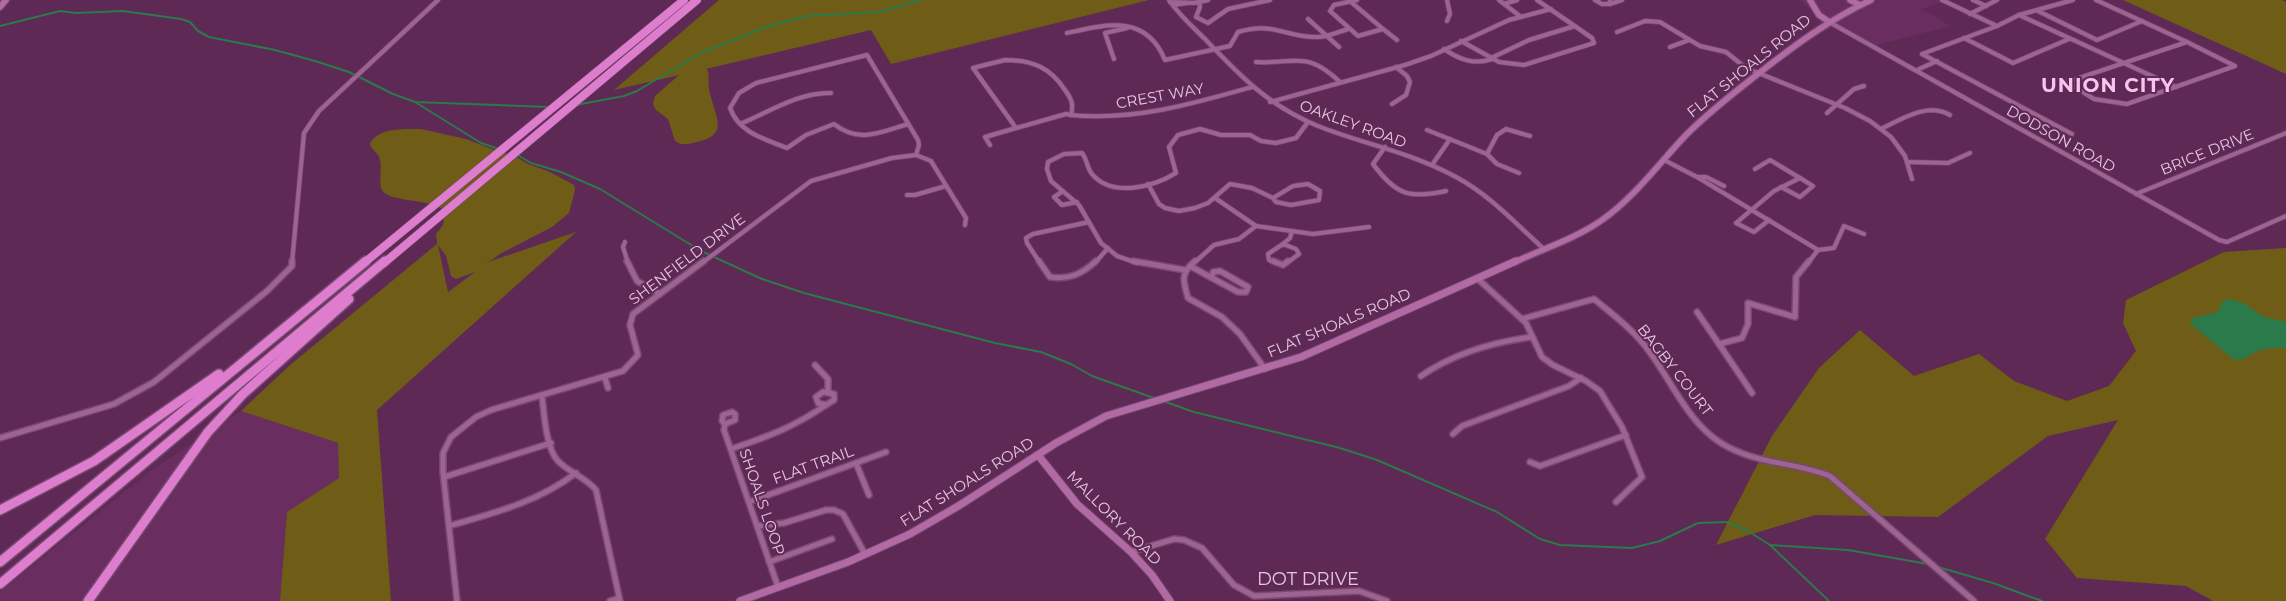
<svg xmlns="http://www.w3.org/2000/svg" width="2286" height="601" font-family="Montserrat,sans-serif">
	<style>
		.built { fill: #692d60 }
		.green { fill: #6f5d17; fill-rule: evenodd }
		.water { fill: #2a7a4a }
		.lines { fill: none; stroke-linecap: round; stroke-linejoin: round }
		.stream { stroke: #2a7a4a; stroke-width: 2 }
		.street-far1-casing { stroke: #76496f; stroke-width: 5.5 }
		.street-casing { stroke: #76496f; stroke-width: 8 }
		.secondary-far1-casing { stroke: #76496f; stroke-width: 8 }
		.secondary-casing { stroke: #76496f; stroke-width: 9 }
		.highway-far1-casing { stroke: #76496f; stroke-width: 9 }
		.highway-casing { stroke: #76496f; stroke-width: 12 }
		.street-far1 { stroke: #9e6393; stroke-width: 4 }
		.street { stroke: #9e6393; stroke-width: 5 }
		.secondary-far1 { stroke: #b16aa4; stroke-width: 5.5 }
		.secondary { stroke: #b16aa4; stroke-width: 7 }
		.highway-far1 { stroke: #de7ccd; stroke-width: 8 }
		.highway { stroke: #de7ccd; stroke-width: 9 }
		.labels { text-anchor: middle; stroke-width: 4; stroke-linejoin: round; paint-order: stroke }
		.street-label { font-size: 15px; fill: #e7c7e0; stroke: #5e2955 }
		.near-street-label { font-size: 18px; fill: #e7c7e0; stroke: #5e2955 }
		.district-label { font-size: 20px; font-weight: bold; letter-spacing: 1px; fill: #f8c4ed; stroke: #5e2955 }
	</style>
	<rect width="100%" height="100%" fill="#5e2955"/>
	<g class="built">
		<path d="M1800,0H1947L1922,9L1951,26L1869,47L1827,22Z"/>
		<path d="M241,411L338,443L339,478L287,512L280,601H0V592L150,471Z"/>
	</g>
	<g class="green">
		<path d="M719,0H1149L891,64L871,30L706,69L708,71C709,78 708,87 710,94C716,117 729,135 697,142C689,144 682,146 675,141L668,119L656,110L653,104L655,96L679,75L614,90Z"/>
		<path d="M2123,0H2282L2286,2V74Z"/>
		<path d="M421,129L466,139L492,149L515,156L528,164L550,172L574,185L575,190L569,213L552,227L500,254L483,266L491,261L576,232L377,410L391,601H280L287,512L339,478L338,443L241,411L290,365L437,244L436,234L443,225L445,211C431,197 386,204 381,188C379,179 382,169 380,160C379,153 372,151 370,144C377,127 406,129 421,129ZM438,245L446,256L451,276L456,279L475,272L448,292Z"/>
		<path d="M2286,248V601H2213L2186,586L2077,578L2045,539L2118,420L2048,436L1938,517L1815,515L1716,545L1772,436L1819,368L1860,330L1914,376L1979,354L2014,381L2067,401L2109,386L2136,351L2123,323L2126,300L2224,252Z"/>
	</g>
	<path class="water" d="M2230,299L2243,303L2264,317L2286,322V348C2278,348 2268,348 2260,350C2249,354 2246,362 2233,359L2192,325L2190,319L2218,312L2223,301Z"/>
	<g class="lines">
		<g class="stream">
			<path d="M0,26L60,11L76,13L123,11L181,19L190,22L198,31L209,37L275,50L315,61L349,72L393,94L415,102L549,107"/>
			<path d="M415,102L481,143L499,149"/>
			<path d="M576,105L624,96L637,91L701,53L763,28L807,16L878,12L921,0"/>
			<path d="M516,154L531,163L561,172L600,189L701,251L762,279L804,293L995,343L1041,352L1071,364L1092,376L1154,398"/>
			<path d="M1163,401L1194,412L1340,448L1377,460L1497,512L1540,539L1560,545L1632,548L1660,541L1698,523L1727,522L1748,531L1770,545L1829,601"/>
			<path d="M1770,545L1848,550L1928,564"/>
			<path d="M1938,567L1993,583L2042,601"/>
		</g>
		<defs>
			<g id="street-far1">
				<path d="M1169,0C1179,15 1192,26 1205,39C1240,76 1269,106 1318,126C1363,144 1413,153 1456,177C1490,195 1516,224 1544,249"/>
				<path d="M1447,0L1450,14L1447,21"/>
				<path d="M1499,0L1521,17"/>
				<path d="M1595,0L1602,4H1610V0"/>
				<path d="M1942,0L1997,26"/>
				<path d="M1973,0L1986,6"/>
				<path d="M2096,0L2187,42"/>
				<path d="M1170,2L1194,3L1208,0"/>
				<path d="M1199,2L1200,7L1196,17L1208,23L1228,9L1270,0"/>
				<path d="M1351,2L1383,29L1358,36L1330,11L1334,5L1357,0"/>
				<path d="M1504,4L1517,0"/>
				<path d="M1610,4L1622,0"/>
				<path d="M1173,5L1187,3"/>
				<path d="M2038,11L2097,40L2142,21"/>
				<path d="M1970,14L1997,0"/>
				<path d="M2019,15L2176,87"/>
				<path d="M1308,19L1339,47"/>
				<path d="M1829,22L2219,240L2227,242L2286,216"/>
				<path d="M1383,29L1397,40"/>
				<path d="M1617,32L1645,21L1660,22L1700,46L1726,52L1746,68L1845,108L1870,121L1891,137L1905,156L1912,179"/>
				<path d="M1067,33C1107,24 1146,14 1165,60L1230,46L1238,32C1275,21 1286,38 1318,37C1328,37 1338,32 1348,29"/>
				<path d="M1964,38L2013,63L2069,39"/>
				<path d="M1461,41L1499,62L1524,65L1594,43L1592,38L1537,0"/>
				<path d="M2187,42L2235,66L2127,104L2094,99L2067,82Z"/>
				<path d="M1670,47L1689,40"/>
				<path d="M1444,49C1460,60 1474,65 1493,59"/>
				<path d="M1491,58L1529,40L1575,26"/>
				<path d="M1114,59L1105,33L1127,28"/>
				<path d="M1005,60C1032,60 1050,67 1065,90C1071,98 1074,104 1071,115L1066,114L1016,128L973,68Z"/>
				<path d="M1256,62C1296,64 1306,50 1340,82"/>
				<path d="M1919,69L1937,61"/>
				<path d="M1270,102L1405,65L1431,56L1509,20L1551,9"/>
				<path d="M1392,104L1406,95L1410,82L1407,76L1396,67"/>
				<path d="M1827,113L1854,89L1864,86"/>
				<path d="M1071,115C1134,121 1192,104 1252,87"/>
				<path d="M740,124C769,112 799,92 831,93"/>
				<path d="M908,124C881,132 859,144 834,124L806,135L787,148C765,139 739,133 730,108L739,93L756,83L867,55L918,140L919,145L916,155L931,161L966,218L965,225"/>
				<path d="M1881,129C1902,119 1927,102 1950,115"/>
				<path d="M1427,130L1487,154"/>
				<path d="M2072,134L1922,54L1997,26L2019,15L2073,0"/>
				<path d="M990,145L985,137L1016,128"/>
				<path d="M1385,147L1373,164C1396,195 1409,199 1446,191"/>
				<path d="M1664,160L1697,177L1818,250L1808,263"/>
				<path d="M1908,162L1948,163L1970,153"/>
				<path d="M1432,165L1450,139"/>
				<path d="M1755,169L1770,160L1800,178L1774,191L1736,223L1754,232L1769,220"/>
				<path d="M1519,173L1497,164L1487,154L1497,135L1506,129L1530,136"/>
				<path d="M1698,177H1706L1724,186"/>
				<path d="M1148,184L1159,204L1165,208L1179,211L1195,208L1208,203L1230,184L1252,188L1273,198"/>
				<path d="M1308,184L1320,191L1319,200L1291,205L1276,202L1273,198L1293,186Z"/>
				<path d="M1781,187L1800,197L1813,186L1800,178"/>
				<path d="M1063,191L1054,197L1062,205L1077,202"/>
				<path d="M2136,194L2286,133"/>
				<path d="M907,195H915L946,186"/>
				<path d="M1215,198L1256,226"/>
				<path d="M625,242L623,247L628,263"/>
				<path d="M1283,244L1290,238L1292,231"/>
				<path d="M1818,250L1834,248L1844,226L1864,234"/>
				<path d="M292,263L304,133L319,111L438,0"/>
				<path d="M702,263L811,181L892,158L916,155"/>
				<path d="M1040,263L1027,243L1026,238L1033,234L1089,222"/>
				<path d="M1095,263L1108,248"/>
				<path d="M1137,263L1117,256L1101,243L1079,205L1051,181L1047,169L1048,162L1064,154L1082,153C1087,159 1087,168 1092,174C1112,198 1153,187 1176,173L1169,147L1178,135L1200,129L1221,135H1250L1261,141L1276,143L1296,138L1308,122"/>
				<path d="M1194,263L1214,245L1239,239L1256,226L1313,234L1369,227"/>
				<path d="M1276,263L1269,260L1268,254L1283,244L1296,249L1299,254L1287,263"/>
			</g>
			<g id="street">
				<path d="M627,261L637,281L660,294"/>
				<path d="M1039,261L1050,277C1069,280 1082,274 1096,261"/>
				<path d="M1133,261L1185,270"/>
				<path d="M1195,261C1180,274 1183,280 1188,298L1222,317L1240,334L1265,369"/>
				<path d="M1273,261L1283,265L1288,261"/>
				<path d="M1190,266L1212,278"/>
				<path d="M1220,271L1248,287L1246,292H1238L1212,278L1213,272Z"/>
				<path d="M1478,279L1526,323L1542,357L1553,365L1586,381L1600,391L1622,427L1642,477L1616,502"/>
				<path d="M1697,312L1719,344"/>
				<path d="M1522,319L1594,299C1615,316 1636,332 1651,354C1673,384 1689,423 1721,443C1754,464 1795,462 1830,476L1974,601"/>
				<path d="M815,365L828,379V391"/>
				<path d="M1421,376C1453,354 1494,342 1532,337"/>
				<path d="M605,378L608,388"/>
				<path d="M823,392L834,394V400L826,405L818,403L816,397Z"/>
				<path d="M1752,393L1719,344L1742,338L1748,324V303L1795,317L1796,277L1809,261"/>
				<path d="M542,396C544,413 546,449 558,461C570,473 585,477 596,490L620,601"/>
				<path d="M732,412L735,414V420L725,424L722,421L723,415Z"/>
				<path d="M725,424L724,430L778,587"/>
				<path d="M1453,434L1462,426L1569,386L1581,378"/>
				<path d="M0,438L114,404L154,382L267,291L292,266V261"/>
				<path d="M731,449C769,436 792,428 826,405"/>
				<path d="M1530,462L1540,466L1626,435"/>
				<path d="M856,463L869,495"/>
				<path d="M444,477L551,443"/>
				<path d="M749,502L886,452"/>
				<path d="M449,526C494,513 538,502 576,473"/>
				<path d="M757,526L784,523L826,510H834L843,514L865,554"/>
				<path d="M1131,552L1174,539L1184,540L1202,548L1234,585L1254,596L1359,591L1387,601"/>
				<path d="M769,562L832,539"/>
				<path d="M457,601L443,472V453L451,437L476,417L491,410L623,371L638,355L630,325L633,314L704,261"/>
				<path d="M610,601L619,598"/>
			</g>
			<g id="secondary-far1">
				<path d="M1810,0L1819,15L1828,21"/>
				<path d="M1850,0L1860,5"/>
				<path d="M0,7L6,0"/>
				<path d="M1513,263C1542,249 1575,239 1602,220C1635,197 1659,163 1687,134C1708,113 1731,95 1754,77C1791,48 1828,20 1871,0"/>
			</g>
			<g id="secondary">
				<path d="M1038,455L1077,504L1131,552L1152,575L1170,601"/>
				<path d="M740,601L848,562L910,534L960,505L1056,443L1106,416L1301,357L1516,261"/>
			</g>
			<g id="highway-far1">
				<path d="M364,263L684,0"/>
				<path d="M384,263L697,0"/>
			</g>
			<g id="highway">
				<path d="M0,510L94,461L219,374"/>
				<path d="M0,562L366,261"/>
				<path d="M0,584L385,261"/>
				<path d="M88,601L208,432L243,394L349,299"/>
			</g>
		</defs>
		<use href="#street-far1" class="street-far1-casing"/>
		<use href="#street" class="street-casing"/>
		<use href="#secondary-far1" class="secondary-far1-casing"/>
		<use href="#secondary" class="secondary-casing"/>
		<use href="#highway-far1" class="highway-far1-casing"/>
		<use href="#highway" class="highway-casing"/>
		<use href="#street-far1" class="street-far1"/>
		<use href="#street" class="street"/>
		<use href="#secondary-far1" class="secondary-far1"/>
		<use href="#secondary" class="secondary"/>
		<use href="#highway-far1" class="highway-far1"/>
		<use href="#highway" class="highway"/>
	</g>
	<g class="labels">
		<g class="street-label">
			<text transform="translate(1749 66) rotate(-39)" y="5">FLAT SHOALS ROAD</text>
			<text transform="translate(1160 96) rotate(-10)" y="5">CREST WAY</text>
			<text transform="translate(1353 124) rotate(20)" y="5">OAKLEY ROAD</text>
			<text transform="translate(2061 139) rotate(29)" y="5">DODSON ROAD</text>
			<text transform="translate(2207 152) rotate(-22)" y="5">BRICE DRIVE</text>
			<text transform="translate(687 259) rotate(-37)" y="5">SHENFIELD DRIVE</text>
			<text transform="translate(1339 323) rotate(-23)" y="5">FLAT SHOALS ROAD</text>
			<text transform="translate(1675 370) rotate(52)" y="5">BAGBY COURT</text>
			<text transform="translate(813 465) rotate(-20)" y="5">FLAT TRAIL</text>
			<text transform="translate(967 482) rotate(-32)" y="5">FLAT SHOALS ROAD</text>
			<text transform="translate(762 502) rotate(71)" y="5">SHOALS LOOP</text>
			<text transform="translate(1114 518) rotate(45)" y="5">MALLORY ROAD</text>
		</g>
		<g class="near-street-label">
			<text x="1308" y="585">DOT DRIVE</text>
		</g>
		<g class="district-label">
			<text x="2108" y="92">UNION CITY</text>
		</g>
	</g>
</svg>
